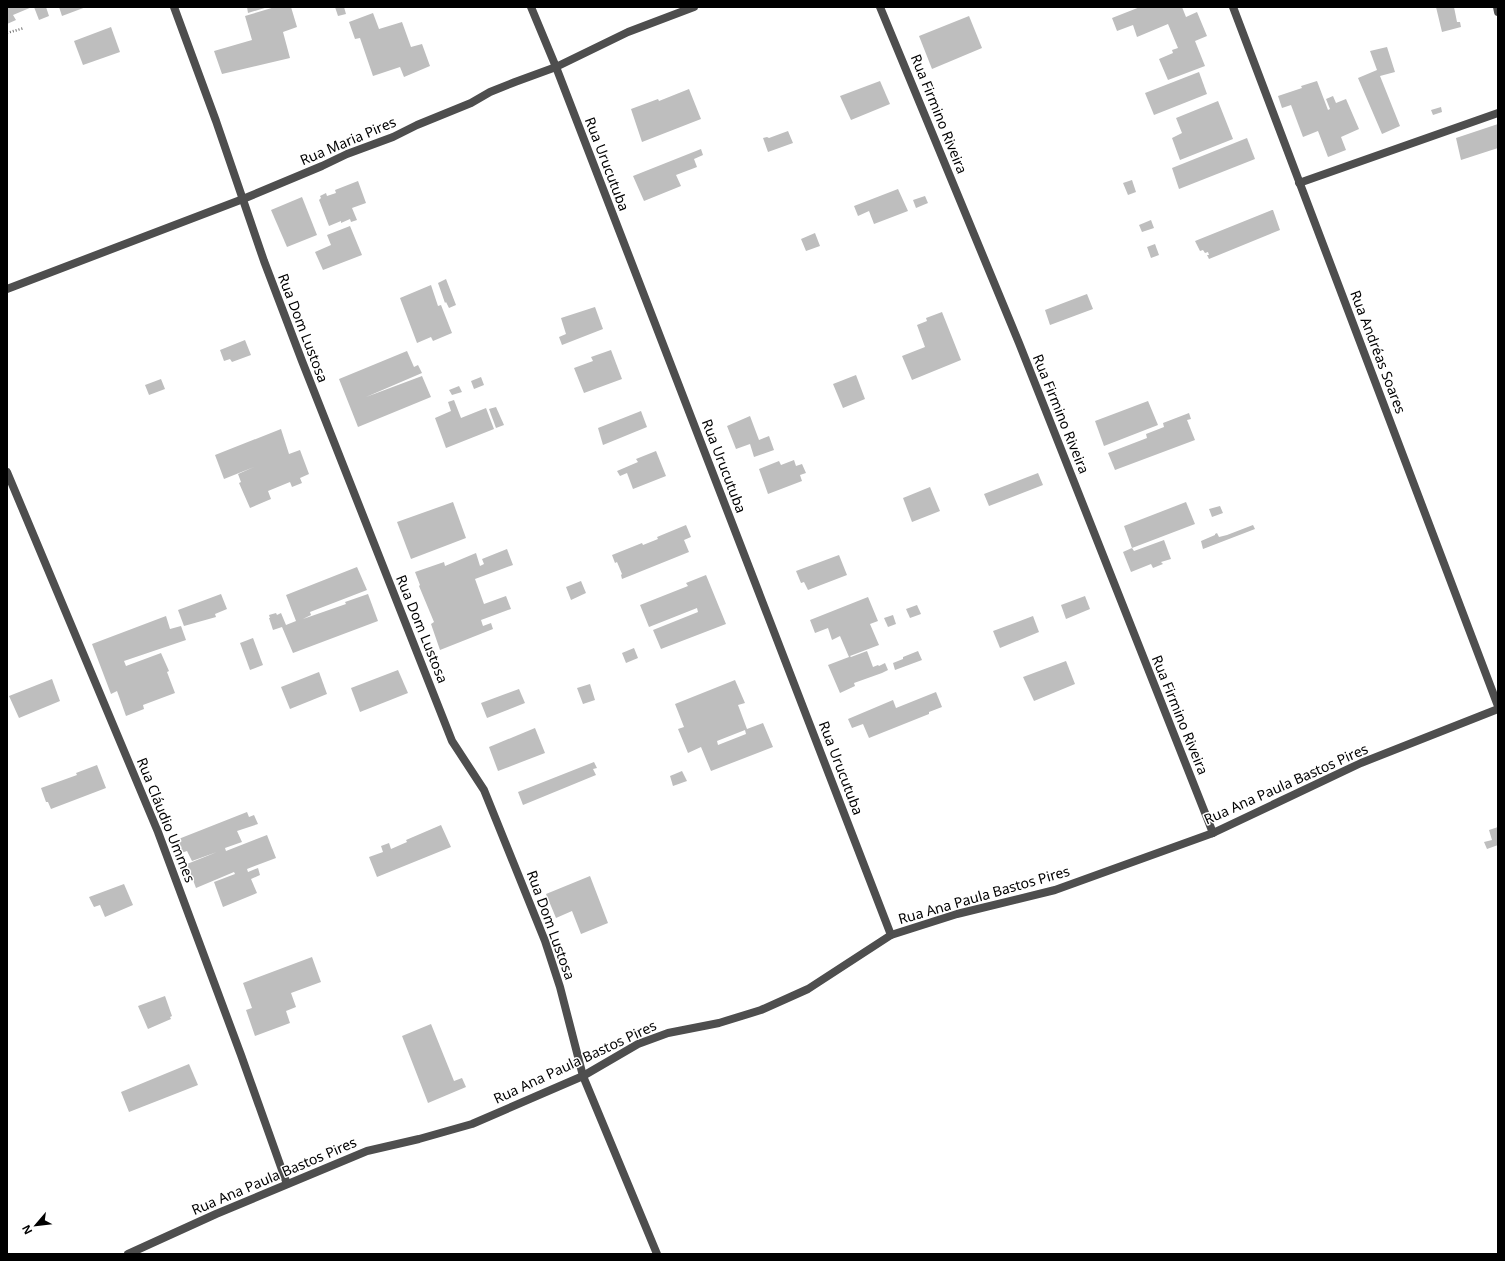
<svg xmlns="http://www.w3.org/2000/svg" width="1505" height="1261" font-family="'Noto Sans',sans-serif">
	<style>
		.building { fill: #bebebe; fill-rule: evenodd }
		.lines { fill: none; stroke-linecap: round; stroke-linejoin: round }
		.path { stroke: #707070; stroke-width: 2.5; stroke-dasharray: 1 2; stroke-linecap: butt }
		.minor { stroke: #4e4e4e; stroke-width: 8 }
		.labels { text-anchor: middle; stroke-width: 3; stroke-linejoin: round; paint-order: stroke }
		.street-label { font-size: 14px; fill: #000; stroke: #fff }
	</style>
	<rect width="100%" height="100%" fill="#fff"/>
	<g class="building">
		<path d="M7,7H32L13,15L16,20L7,24Z"/>
		<path d="M34,7H46L49,16L39,20Z"/>
		<path d="M59,7H86L62,16Z"/>
		<path d="M247,7H268L248,13Z"/>
		<path d="M275,7H291L297,27L283,32L290,58L222,74L214,51L252,40L245,16Z"/>
		<path d="M335,7H344L346,14L338,16Z"/>
		<path d="M1140,7H1182L1186,17L1197,12L1207,36L1195,41L1205,66L1168,80L1159,59L1173,53L1172,50L1178,48L1168,24L1137,37L1133,25L1117,31L1112,18Z"/>
		<path d="M1436,7H1454L1457,22H1460L1461,27L1442,32Z"/>
		<path d="M373,13L379,29L402,22L411,47L422,44L430,66L404,77L400,67L373,76L360,38L355,39L349,22Z"/>
		<path d="M969,16L982,48L932,69L919,36Z"/>
		<path d="M111,27L120,52L83,65L74,41Z"/>
		<path d="M1387,47L1395,72L1380,76L1400,126L1382,134L1358,78L1377,70L1370,51Z"/>
		<path d="M1199,72L1207,94L1154,115L1145,93Z"/>
		<path d="M880,81L890,104L851,120L840,96Z"/>
		<path d="M1317,81L1328,110L1330,109L1326,99L1333,96L1336,103L1346,99L1359,129L1341,137L1346,150L1328,157L1318,131L1303,137L1291,105L1282,108L1278,96L1302,88L1301,86Z"/>
		<path d="M689,89L701,119L642,142L631,109L658,99L659,101Z"/>
		<path d="M1218,101L1233,139L1180,160L1172,138L1182,133L1176,118Z"/>
		<path d="M1441,107L1442,112L1433,115L1431,110Z"/>
		<path d="M1498,124V148L1461,160L1456,138Z"/>
		<path d="M788,131L793,143L768,152L763,138L767,137L769,138Z"/>
		<path d="M1247,138L1255,159L1179,189L1172,168Z"/>
		<path d="M701,149L703,155L694,159L697,167L676,175L681,186L644,201L633,176Z"/>
		<path d="M1132,180L1136,192L1128,195L1123,183Z"/>
		<path d="M358,181L366,203L352,208L357,220L351,222L350,219L341,223V221L329,226L319,200L321,198L320,196L326,193L327,196L336,193L335,190Z"/>
		<path d="M898,189L908,211L874,224L869,211L858,216L854,206Z"/>
		<path d="M925,196L928,203L916,208L913,200Z"/>
		<path d="M302,197L317,235L287,247L271,210Z"/>
		<path d="M1272,210H1273L1280,230L1209,259L1207,255H1209L1208,252L1205,253L1203,250L1200,251L1195,241Z"/>
		<path d="M1151,220L1154,228L1142,232L1139,225Z"/>
		<path d="M350,226L362,255L323,270L315,252L331,245L327,235Z"/>
		<path d="M815,233L820,246L806,251L801,239Z"/>
		<path d="M1155,244L1159,255L1151,258L1147,247Z"/>
		<path d="M446,279L456,305L449,308L446,302L445,303L438,283Z"/>
		<path d="M431,285L438,306L441,305L452,333L433,341L431,337L417,343L400,298Z"/>
		<path d="M1087,294L1093,309L1050,325L1045,310Z"/>
		<path d="M595,307L603,329L562,345L559,337L566,334L561,318Z"/>
		<path d="M942,312L961,360L912,380L902,356L925,347L917,325L927,321L926,318Z"/>
		<path d="M245,340L251,355L232,362L230,359L224,361L220,350Z"/>
		<path d="M611,350L622,379L584,393L574,368L593,361L591,357Z"/>
		<path d="M407,351L414,367L418,365L422,373L366,397L422,376L431,397L358,427L339,379Z"/>
		<path d="M856,375L865,399L843,408L833,384Z"/>
		<path d="M481,377L484,385L474,389L471,381Z"/>
		<path d="M161,379L165,389L149,395L145,385Z"/>
		<path d="M459,386L462,392L452,395L449,390Z"/>
		<path d="M454,400L461,418L486,408L494,429L446,448L435,418L451,411L448,402Z"/>
		<path d="M1148,401L1158,425L1104,446L1095,421Z"/>
		<path d="M496,407L504,425L496,428L489,409Z"/>
		<path d="M641,411L647,427L603,445L598,428Z"/>
		<path d="M1189,413L1191,419L1187,420L1195,440L1115,470L1108,453L1147,438L1146,434L1164,427L1163,423Z"/>
		<path d="M750,416L759,440L769,436L774,450L754,457L750,444L736,449L727,426Z"/>
		<path d="M281,429L289,454L300,450L309,474L300,478L302,483L292,487L290,482L268,491L271,499L250,508L239,483L241,482L238,474L254,467L224,479L215,455Z"/>
		<path d="M656,451L666,476L633,489L627,473L620,476L617,471L638,462L636,459Z"/>
		<path d="M794,460L796,466L802,464L806,473L800,475L802,481L768,494L759,469L779,461L781,465Z"/>
		<path d="M1038,473L1043,485L989,506L984,494Z"/>
		<path d="M930,487L940,511L912,522L903,498Z"/>
		<path d="M453,502L466,538L411,559L397,522Z"/>
		<path d="M1186,502L1195,524L1132,548L1124,526Z"/>
		<path d="M1220,506L1223,513L1212,517L1209,509Z"/>
		<path d="M686,525L691,537L684,540L689,552L622,579L621,575L622,574L617,562L615,563L612,555L642,543L643,545L658,539L657,537Z"/>
		<path d="M1253,525L1255,529L1203,549L1201,541L1215,535V534L1217,533L1219,537L1227,535Z"/>
		<path d="M1164,540L1171,559L1161,562L1163,564L1153,568L1151,564L1131,572L1123,552L1132,548L1134,551Z"/>
		<path d="M507,549L513,565L475,579L484,604L506,596L511,609L481,620L483,626L491,623L493,629L440,650L431,624L434,622L419,586L420,585L415,572L444,562L445,566L476,553L480,566L484,564L482,559Z"/>
		<path d="M839,555L847,575L808,590L804,582L801,583L796,571Z"/>
		<path d="M357,567L367,590L310,612L311,615L303,619L346,604L345,602L368,594L378,621L293,653L282,627L273,630L269,618H270L269,615L276,613L277,615L281,613L286,625L296,621L286,595Z"/>
		<path d="M706,575L726,624L661,649L653,630L698,612L697,608L649,627L640,605L688,586L686,583Z"/>
		<path d="M581,581L586,593L571,600L566,587Z"/>
		<path d="M221,594L227,609L215,614L216,617L184,626L178,610Z"/>
		<path d="M1085,596L1090,609L1066,619L1061,605Z"/>
		<path d="M868,597L878,621L870,624L879,645L850,656L851,657L867,651L873,667L878,665L879,666L885,663L888,670L882,673L854,683L855,686L840,693L828,665L849,657L840,636L832,640L828,628L815,633L810,620Z"/>
		<path d="M917,605L921,614L910,618L906,609Z"/>
		<path d="M893,615L896,624L888,627L884,618Z"/>
		<path d="M166,616L170,629L181,626L186,640L124,661L126,666L161,653L169,671L167,672L175,693L143,705L144,709L126,716L117,691L111,694L92,644Z"/>
		<path d="M1033,616L1039,632L1000,648L993,631Z"/>
		<path d="M253,638L263,665L250,670L240,643Z"/>
		<path d="M634,648L638,658L626,663L622,653Z"/>
		<path d="M918,651L922,660L895,670L893,663L903,659V657Z"/>
		<path d="M1066,661L1075,684L1034,701L1023,677Z"/>
		<path d="M398,670L408,693L360,712L351,688Z"/>
		<path d="M319,672L327,694L290,709L281,687Z"/>
		<path d="M52,679L60,701L19,718L9,696Z"/>
		<path d="M735,680L745,703L738,705L747,729L763,723L773,747L711,771L701,747L688,753L678,729L684,727L675,704ZM745,730L746,734L718,745L717,741Z"/>
		<path d="M590,684L595,700L583,704L577,688Z"/>
		<path d="M519,689L525,703L487,718L481,703Z"/>
		<path d="M936,692L942,707L929,712V714L869,738L863,724L852,728L848,719L893,700L896,708Z"/>
		<path d="M535,728L545,753L498,771L489,747Z"/>
		<path d="M594,762L597,768L593,769L596,775L523,805L518,792Z"/>
		<path d="M97,765L106,788L51,809L48,802H46L41,788L77,775L76,773Z"/>
		<path d="M682,771L687,781L673,786L670,776Z"/>
		<path d="M247,812L249,817L254,815L258,824L237,831L242,842L225,848L226,851L267,835L276,858L247,869L248,872L258,868L260,875L251,879L257,893L223,907L214,882L235,874L234,872L196,888L187,864L217,852L192,861L187,851L181,853L176,840Z"/>
		<path d="M441,825L451,847L377,877L369,857L383,852L381,846L389,843L391,849L407,842L406,840Z"/>
		<path d="M1498,827V845L1487,849L1484,842L1492,840L1489,830Z"/>
		<path d="M590,876L608,923L581,934L572,911L556,918L546,894Z"/>
		<path d="M124,884L133,905L105,917L100,905L94,907L89,897Z"/>
		<path d="M312,957L321,982L291,993L296,1007L286,1011L290,1023L255,1036L246,1010L252,1008L243,983Z"/>
		<path d="M165,996L172,1016L170,1017L171,1019L148,1029L138,1006Z"/>
		<path d="M431,1024L454,1081L462,1078L466,1087L428,1103L402,1036Z"/>
		<path d="M189,1064L198,1085L129,1112L121,1092Z"/>
	</g>
	<g class="lines">
		<path class="path" d="M7,33L24,28"/>
		<g class="minor">
			<path d="M174,7L216,121L264,261L302,361L452,741L484,790L545,941L560,987L583,1076L657,1254"/>
			<path d="M531,7L556,67L891,935"/>
			<path d="M880,7L1019,343L1213,833"/>
			<path d="M1233,7L1498,706"/>
			<path d="M1497,7L1498,12"/>
			<path d="M1299,183L1498,113"/>
			<path d="M7,289L243,199L322,166L347,154L393,137L417,125L471,103L490,92L515,82L556,67L628,32L694,7"/>
			<path d="M7,472L158,832L241,1055L287,1184"/>
			<path d="M128,1254L216,1214L367,1151L419,1139L472,1124L583,1076L638,1044L668,1033L719,1023L761,1010L808,989L891,935L957,914L1055,890L1213,833L1361,763L1498,709"/>
		</g>
	</g>
	<g class="labels">
		<g class="street-label">
			<text transform="translate(939 114) rotate(68)" y="5">Rua Firmino Riveira</text>
			<text transform="translate(348 141) rotate(-23)" y="5">Rua Maria Pires</text>
			<text transform="translate(607 164) rotate(69)" y="5">Rua Urucutuba</text>
			<text transform="translate(303 328) rotate(69)" y="5">Rua Dom Lustosa</text>
			<text transform="translate(1378 352) rotate(69)" y="5">Rua Andréas Soares</text>
			<text transform="translate(1061 414) rotate(68)" y="5">Rua Firmino Riveira</text>
			<text transform="translate(724 466) rotate(69)" y="5">Rua Urucutuba</text>
			<text transform="translate(422 629) rotate(68)" y="5">Rua Dom Lustosa</text>
			<text transform="translate(1180 715) rotate(68)" y="5">Rua Firmino Riveira</text>
			<text transform="translate(841 768) rotate(69)" y="5">Rua Urucutuba</text>
			<text transform="translate(1286 784) rotate(-24)" y="5">Rua Ana Paula Bastos Pires</text>
			<text transform="translate(166 820) rotate(68)" y="5">Rua Cláudio Ummes</text>
			<text transform="translate(984 895) rotate(-16)" y="5">Rua Ana Paula Bastos Pires</text>
			<text transform="translate(551 925) rotate(70)" y="5">Rua Dom Lustosa</text>
			<text transform="translate(575 1062) rotate(-25)" y="5">Rua Ana Paula Bastos Pires</text>
			<text transform="translate(274 1176) rotate(-23)" y="5">Rua Ana Paula Bastos Pires</text>
		</g>
	</g>
	<rect width="1505" height="1261" fill="none" stroke="#000000" stroke-width="16"/>
	<g transform="translate(36 1225) rotate(242)" stroke="#ffffff" stroke-width="3" paint-order="stroke">
	<path d="M0-3L7 15L0 10L-7 15Z" fill="#000000"/>
	<text y="-6" font-size="11" font-weight="bold" text-anchor="middle" fill="#000000">N</text>
	</g>
</svg>
